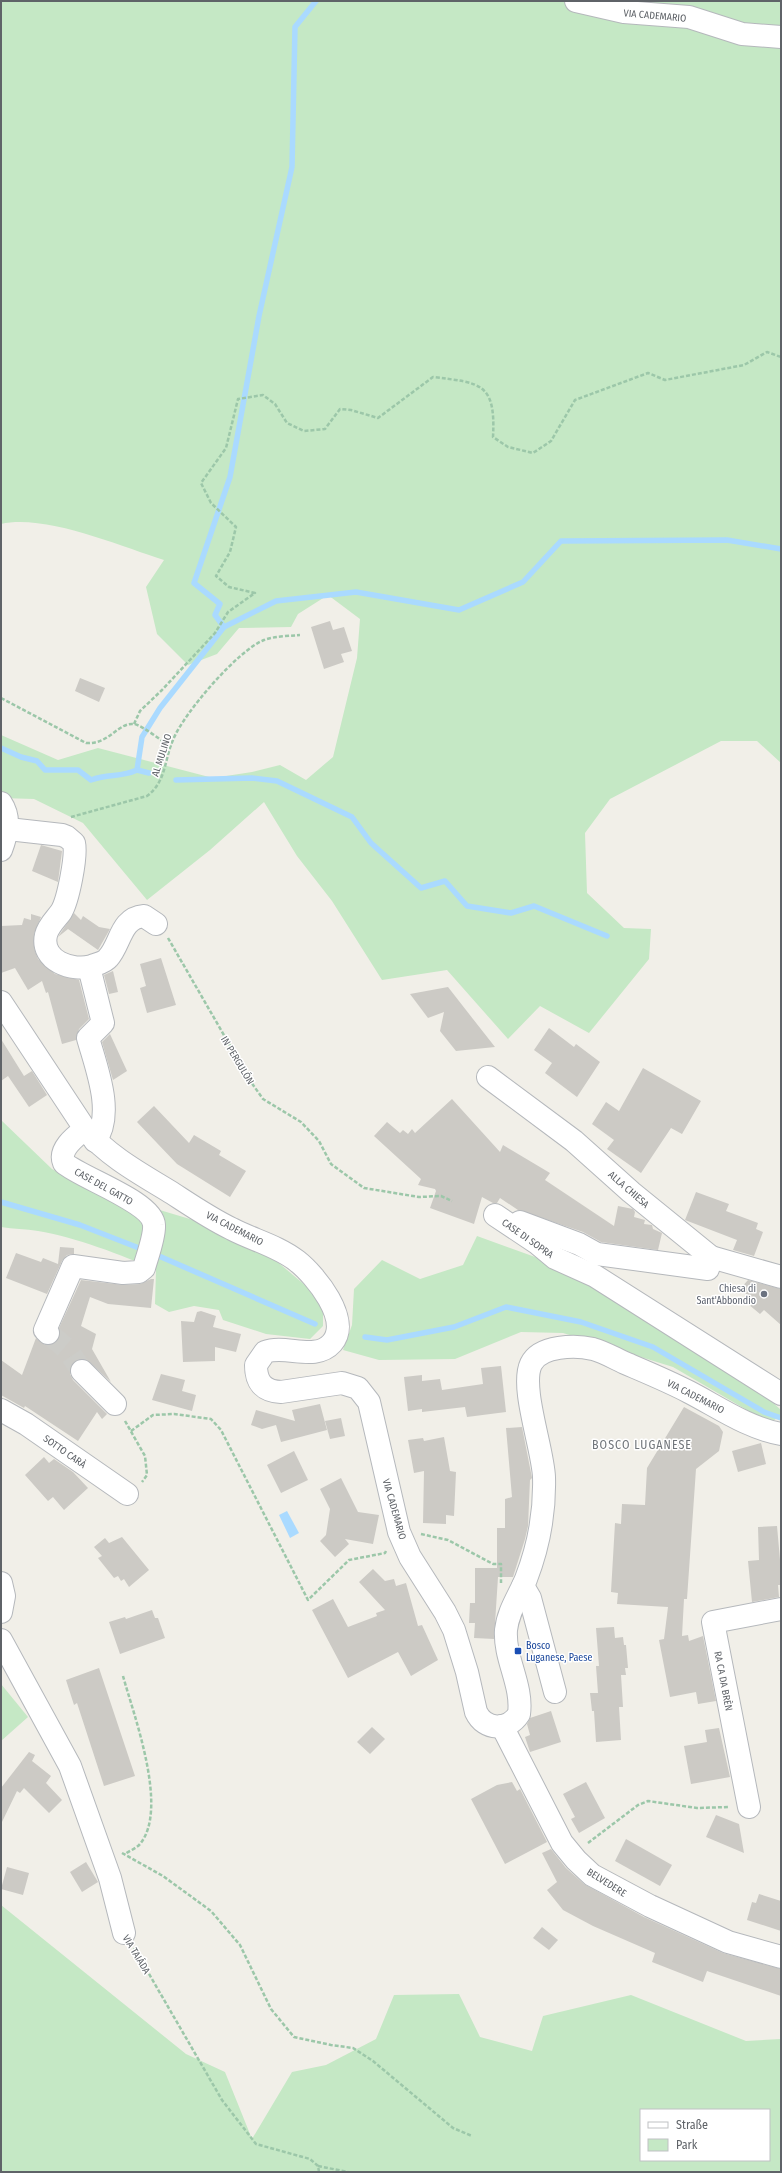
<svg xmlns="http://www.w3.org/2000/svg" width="782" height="2173" font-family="'Fira Sans Condensed',sans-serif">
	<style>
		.green { fill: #c5e8c5; fill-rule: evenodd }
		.water { fill: #aadaff }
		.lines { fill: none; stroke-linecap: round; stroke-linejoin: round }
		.stream { stroke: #aadaff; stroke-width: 5.5 }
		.building { fill: #cccac5 }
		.minor-tunnel { stroke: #ccccc8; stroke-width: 22; stroke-dasharray: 22 11; stroke-linecap: butt }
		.minor-casing { stroke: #b5b8bc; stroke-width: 24 }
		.path { stroke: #9cc7a9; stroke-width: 2.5; stroke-dasharray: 4 2; stroke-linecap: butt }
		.minor { stroke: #fff; stroke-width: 22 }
		.worship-dot { fill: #6b7280; stroke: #fff; stroke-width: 1.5 }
		.transit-dot { fill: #1a4fb4; stroke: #fff; stroke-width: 1.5 }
		.labels { text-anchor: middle; stroke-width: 3; stroke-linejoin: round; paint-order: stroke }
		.street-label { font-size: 10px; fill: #5f6368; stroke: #fff }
		.worship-label { font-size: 10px; fill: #5b616d; stroke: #fff; text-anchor: end }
		.transit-label { font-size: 10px; fill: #164399; stroke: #fff; text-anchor: start }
		.quarter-label { font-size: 12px; letter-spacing: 1px; fill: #70757a; stroke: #fff }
	</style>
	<rect width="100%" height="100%" fill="#f1efe8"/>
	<g class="green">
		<path d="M1,1H781V763L757,741H721L610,799L585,833L587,893L624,928L651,929L649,959L589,1033L540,1006L508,1039L447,970L382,980L332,901L297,856L264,802L210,850L147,900L83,823L34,799L1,798V735L58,760L98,748L213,778L252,772L280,765L306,780L333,757L357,658L360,619L328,595L298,614L291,627L239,628L217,654L188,665L157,634L146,587L164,560C119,546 46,514 1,524Z"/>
		<path d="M1,1120L52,1169L103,1197L126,1200L200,1222L274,1259L306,1286L323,1308V1326L310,1339L266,1334L223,1320L219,1310L194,1306L169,1312L155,1304L156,1270C122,1255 75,1237 38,1231C26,1229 13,1229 1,1227Z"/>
		<path d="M477,1236L549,1262L719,1361L750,1382L781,1410V1416L769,1423L673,1367L563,1333L521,1332L455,1359L379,1360L343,1350L352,1325L354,1289L382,1260L420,1279L463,1265Z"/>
		<path d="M1,1684L28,1717L1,1741Z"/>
		<path d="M1,1905L186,2054L225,2072L252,2139L292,2072L326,2065L376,2039L394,1995L459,1994L480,2037L532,2051L543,2016L631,1995L746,2041L781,2039V2172H1ZM641,2110H769V2160H641Z"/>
	</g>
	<path class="water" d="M287,1511L299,1533L290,1538L279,1515Z"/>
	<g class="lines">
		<g class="stream">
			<path d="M224,627L215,615L220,604L194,583L230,477L259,316L292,167L295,27L316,1"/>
			<path d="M1,748L21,757L37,761L45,770H78L91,780C109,773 120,778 137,770L142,737L160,708L224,627L276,601L356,592L459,610L523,582L561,541L727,540L781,549"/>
			<path d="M137,770L149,773"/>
			<path d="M176,780L252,778L277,781L352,817L371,843L421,888L445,881L467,906L511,913L534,906L607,936"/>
			<path d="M1,1202L80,1225L144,1250"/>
			<path d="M152,1253L315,1324"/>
			<path d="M365,1337L387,1340L454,1327L506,1307L581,1322L653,1347L764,1412L781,1418"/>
		</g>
	</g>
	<g class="building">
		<path d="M330,621L333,630L344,627L352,651L341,654L344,662L324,669L311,627Z"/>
		<path d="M80,678L105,688L99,702L75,691Z"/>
		<path d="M41,845L62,851L58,882L32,871Z"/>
		<path d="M74,913L81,920L83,916L99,927L110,929L98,950L68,929L58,937Z"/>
		<path d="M31,914L41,917L34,934V948L38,959L55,974L79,980L89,1019L79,1029L76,1040L62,1044L48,992L46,993L42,981L28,990L15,968L1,973V926L22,925L24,918L31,920Z"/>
		<path d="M161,958L176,1005L147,1013L140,988L146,986L140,964Z"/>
		<path d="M113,971L118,992L109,994L104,975Z"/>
		<path d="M448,987L473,1019L495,1047L456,1051L440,1031L444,1012L428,1018L410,994Z"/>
		<path d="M549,1028L574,1047L576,1044L600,1062L577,1097L545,1073L552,1063L534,1050Z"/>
		<path d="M110,1034L127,1071L113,1080L102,1042Z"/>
		<path d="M1,1039L24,1076L32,1071L47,1095L29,1107L8,1076L1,1081Z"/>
		<path d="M643,1068L701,1101L682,1134L671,1128L641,1173L607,1149L614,1140L592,1124L606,1102L619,1111Z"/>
		<path d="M452,1099L500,1152L503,1145L550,1173L545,1180L614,1226L618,1206L633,1209L635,1212L634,1217L645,1220L644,1224L652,1225L653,1229L662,1233L658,1250L601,1242L583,1232L518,1210L500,1198L497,1203H493L482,1197L474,1224L430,1208L436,1191L435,1189L418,1185L421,1179L374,1136L387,1122L400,1133L403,1130L408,1134L412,1129L415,1133Z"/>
		<path d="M154,1106L189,1143L194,1135L221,1151L219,1155L246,1171L230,1197L177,1164L137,1122Z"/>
		<path d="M696,1192L729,1204L726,1211L758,1223L756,1229L763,1232L754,1256L733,1250L737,1240L685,1220Z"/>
		<path d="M60,1247L74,1248V1254L67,1255L62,1261L47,1294L6,1278L16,1253L41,1262L43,1258L58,1264Z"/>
		<path d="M151,1279H154L151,1308L108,1304L90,1297L81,1326L96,1334L92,1349L111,1382L86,1359H78L70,1367V1374L73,1380L107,1414L102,1419L97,1412L78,1441L25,1406L24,1408L1,1395V1360L22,1375L36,1338L45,1345H52L57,1342L60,1336L59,1328L81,1280L124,1285L140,1284Z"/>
		<path d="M748,1280L781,1289V1325L764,1310L760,1314L748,1304L752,1299L740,1289Z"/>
		<path d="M201,1311L216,1316L213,1327L241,1334L236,1352L215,1347V1361L183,1362L181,1321L194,1322L197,1312Z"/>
		<path d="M501,1366L506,1412L467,1417L465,1407L422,1412V1409L408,1411L404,1377L422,1375V1381L440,1379L442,1390L483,1384L481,1368Z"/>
		<path d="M161,1374L185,1380L182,1391L196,1395L192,1411L152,1400Z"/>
		<path d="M320,1404L327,1430L281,1442L276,1425L262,1429L251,1425L256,1410L295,1421L292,1410Z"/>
		<path d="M684,1407L719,1426L723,1432L719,1451L696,1469L687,1599H684L682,1636L688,1635L689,1641L703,1636L716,1701L698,1704L696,1692L670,1697L659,1640L664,1639L668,1607L617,1604L618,1593L611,1592L615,1523L621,1524L622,1504L645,1505L647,1468Z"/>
		<path d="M341,1418L345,1436L330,1439L325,1421Z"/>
		<path d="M522,1427L532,1478L530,1480L528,1526L525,1539L513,1577H498L494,1639L474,1638L475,1623H469L470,1603H475V1568H497V1528H505V1499L512,1497L506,1428Z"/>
		<path d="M444,1437L450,1471L456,1472L454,1516L446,1515V1524L423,1523L424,1471L414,1473L408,1440L423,1438L424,1441Z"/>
		<path d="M761,1443L766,1464L738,1472L732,1451Z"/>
		<path d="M294,1451L308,1480L281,1493L267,1465Z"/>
		<path d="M44,1457L49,1463L54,1459L73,1472L88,1488L64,1510L53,1497L48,1501L25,1475Z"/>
		<path d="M341,1478L358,1512L379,1515L373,1544L345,1539L349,1544L335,1557L320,1541L326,1535L330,1509L320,1489Z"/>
		<path d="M777,1526L781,1571V1585H778L779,1597L752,1602L748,1561L759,1560L758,1527Z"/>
		<path d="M122,1537L149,1570L129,1587L124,1579L121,1581L118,1576L114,1578L98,1558L102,1556L94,1547L105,1538L109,1543Z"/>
		<path d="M373,1569L385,1581L394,1579L396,1586L406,1583L418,1626L422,1625L438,1660L411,1676L398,1652L348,1678L312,1610L333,1599L348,1627L377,1616L376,1613L385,1610L359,1582Z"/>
		<path d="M152,1610L155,1618H158L165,1638L120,1654L109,1622L125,1617L126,1619Z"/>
		<path d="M614,1627L615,1638L623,1637L624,1645H626L628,1668H625L626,1675H621L623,1707H619L621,1740L596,1742L594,1711H592L590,1693H598L596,1666H599L596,1628Z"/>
		<path d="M99,1668L135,1776L104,1786L77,1703L74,1705L66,1680Z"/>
		<path d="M551,1711L561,1742L530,1752L525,1737L530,1735L527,1724L530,1718Z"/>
		<path d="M372,1727L385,1739L370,1754L357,1742Z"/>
		<path d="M719,1728L730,1777L691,1784L684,1746L707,1742L705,1730Z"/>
		<path d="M29,1752L35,1755L32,1761L51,1776L46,1783L62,1800L49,1813L24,1788L20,1793L17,1791L1,1824V1788Z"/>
		<path d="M512,1782L517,1791L520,1789L547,1842L505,1864L471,1799L497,1785Z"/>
		<path d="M586,1782L605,1818L579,1833L571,1819L575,1817L563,1794Z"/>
		<path d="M716,1815L739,1824L744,1853L706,1837Z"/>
		<path d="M626,1839L672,1865L660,1886L615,1861Z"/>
		<path d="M551,1849L566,1868L584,1884L644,1917L723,1953L781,1969V1996L707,1971L703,1982L652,1962L655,1953L593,1926L563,1910L547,1890L557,1882L542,1853Z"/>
		<path d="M86,1862L98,1882L82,1892L70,1872Z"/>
		<path d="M7,1867L29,1873L23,1895L1,1889Z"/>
		<path d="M759,1894L781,1901V1931L747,1920L752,1902L756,1903Z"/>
		<path d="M542,1927L558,1940L549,1950L533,1938Z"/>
	</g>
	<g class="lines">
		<path class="minor-tunnel" d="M48,1333L67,1349L82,1371"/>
		<defs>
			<g id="minor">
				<path d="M576,1L624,12L689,17L742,34L781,37"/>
				<path d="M1,803C11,818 7,834 1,850"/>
				<path d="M1,832L8,829L62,835L67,837L74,843C77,856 68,901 61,912C56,919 48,926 46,935C40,961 73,972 92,966C97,964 105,962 108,958C121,944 120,918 144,916L156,924"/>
				<path d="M89,967L103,1023L88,1038C96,1067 115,1114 95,1141"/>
				<path d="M1,1002L85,1129C109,1157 141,1174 172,1193C192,1206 211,1219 232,1229C253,1240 278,1246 297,1261C315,1275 352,1320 332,1343C315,1362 286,1344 265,1352L256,1365C256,1382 263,1391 281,1392L342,1383L358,1388L369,1402L399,1532L410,1557L445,1612L454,1630L467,1672L476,1712C485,1731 508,1731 519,1714C523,1685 504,1659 506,1630C508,1611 519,1596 526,1579C538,1548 545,1511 544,1477C543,1449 520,1387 531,1364C540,1345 576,1345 593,1349C604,1352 614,1358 625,1363C646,1372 668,1381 689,1392C718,1407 748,1428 781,1434"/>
				<path d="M488,1077L574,1141L631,1192L711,1257L781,1277"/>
				<path d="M495,1215L537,1243L555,1258L595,1276L781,1394"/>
				<path d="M520,1222L579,1244L597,1254L708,1269L711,1257"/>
				<path d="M48,1333L45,1330L73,1266L123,1273L139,1272L144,1268C147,1257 155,1236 154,1225C153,1202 81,1178 64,1163C58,1149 76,1136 85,1129"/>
				<path d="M82,1371L115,1404"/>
				<path d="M1,1410L26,1424L127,1494"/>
				<path d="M1,1583L4,1596L1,1612"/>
				<path d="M523,1586L530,1598L555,1692"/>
				<path d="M1,1640L70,1766L110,1878L124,1933"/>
				<path d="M502,1726L562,1843L576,1860L592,1875L650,1906L728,1942L781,1957"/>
				<path d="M749,1807L713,1622L781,1609"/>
			</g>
		</defs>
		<use href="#minor" class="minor-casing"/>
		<g class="path">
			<path d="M1,698L86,743C109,745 118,722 134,724C142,725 163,742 171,747"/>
			<path d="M134,724L140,711L162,690L215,633L228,612L255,593L229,587L216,576L230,552L236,527L211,503L201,483L226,448L238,399L263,395L275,404L287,423L304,431L325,429L340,409L351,410L378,418L433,377C480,383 496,382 493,437L508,447L533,453L551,441L575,400L648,373L665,380L744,365L767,352L781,357"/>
			<path d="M71,817L147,796C166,782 164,761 173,740C183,714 238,650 264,640C275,636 289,636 300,635"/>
			<path d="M168,938L251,1082L263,1099L301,1122L319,1141L331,1164L364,1188L419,1197L441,1196L452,1201"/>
			<path d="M125,1421L145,1456L147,1475L142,1482"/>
			<path d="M131,1431L153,1415L174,1414L211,1419L221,1430L308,1600L349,1560L385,1553L386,1551"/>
			<path d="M421,1534L448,1540L493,1564H501V1583"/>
			<path d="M123,1676C134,1716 169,1809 140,1844C137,1848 129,1851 125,1854"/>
			<path d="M588,1843L638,1805L648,1801L697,1808L729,1807"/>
			<path d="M122,1853L163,1876L211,1911L240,1945L271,2009L294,2037L331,2045L353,2048L373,2061L453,2128L472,2136"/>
			<path d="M134,1948L222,2100L256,2144L310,2159L318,2166L319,2172"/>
			<path d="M318,2166L348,2172"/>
		</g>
		<use href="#minor" class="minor"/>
	</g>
	<circle class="worship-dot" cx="764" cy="1294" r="4"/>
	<rect class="transit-dot" x="514" y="1647" width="8" height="8" rx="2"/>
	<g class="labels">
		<g class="street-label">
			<text transform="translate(655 15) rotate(5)" y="4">VIA CADEMARIO</text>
			<text transform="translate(161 755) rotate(-72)" y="4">AL MULINO</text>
			<text transform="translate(238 1060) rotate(59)" y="4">IN PERGULÓN</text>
			<text transform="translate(104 1186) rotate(29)" y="4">CASE DEL GATTO</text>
			<text transform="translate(629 1189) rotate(41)" y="4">ALLA CHIESA</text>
			<text transform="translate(235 1228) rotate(27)" y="4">VIA CADEMARIO</text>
			<text transform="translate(528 1238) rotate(35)" y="4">CASE DI SOPRA</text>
			<text transform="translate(696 1396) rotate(27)" y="4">VIA CADEMARIO</text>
			<text transform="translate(65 1451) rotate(35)" y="4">SOTTO CARÀ</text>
			<text transform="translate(395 1509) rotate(74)" y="4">VIA CADEMARIO</text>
			<text transform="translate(724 1681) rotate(79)" y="4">RA CA DA BRÈN</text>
			<text transform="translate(607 1882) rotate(32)" y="4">BELVEDERE</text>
			<text transform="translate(137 1954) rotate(59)" y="4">VIA TAIÁDA</text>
		</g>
		<g class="worship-label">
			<text x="756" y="1292">Chiesa di<tspan x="756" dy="12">Sant'Abbondio</tspan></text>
		</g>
		<g class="transit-label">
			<text x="526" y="1649">Bosco<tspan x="526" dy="12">Luganese, Paese</tspan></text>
		</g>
		<g class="quarter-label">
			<text x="642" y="1449">BOSCO LUGANESE</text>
		</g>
	</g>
	<rect width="782" height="2173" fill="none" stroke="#5f6368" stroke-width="4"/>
	<rect x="640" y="2109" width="130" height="52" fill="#ffffff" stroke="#bfc1c3"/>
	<rect x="648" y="2122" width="20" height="6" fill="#ffffff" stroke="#bfc1c3"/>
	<text x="676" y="2129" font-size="12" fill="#5f6368">Straße</text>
	<rect x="648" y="2139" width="20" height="12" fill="#c5e8c5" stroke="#bfc1c3"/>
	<text x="676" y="2149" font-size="12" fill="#5f6368">Park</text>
</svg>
